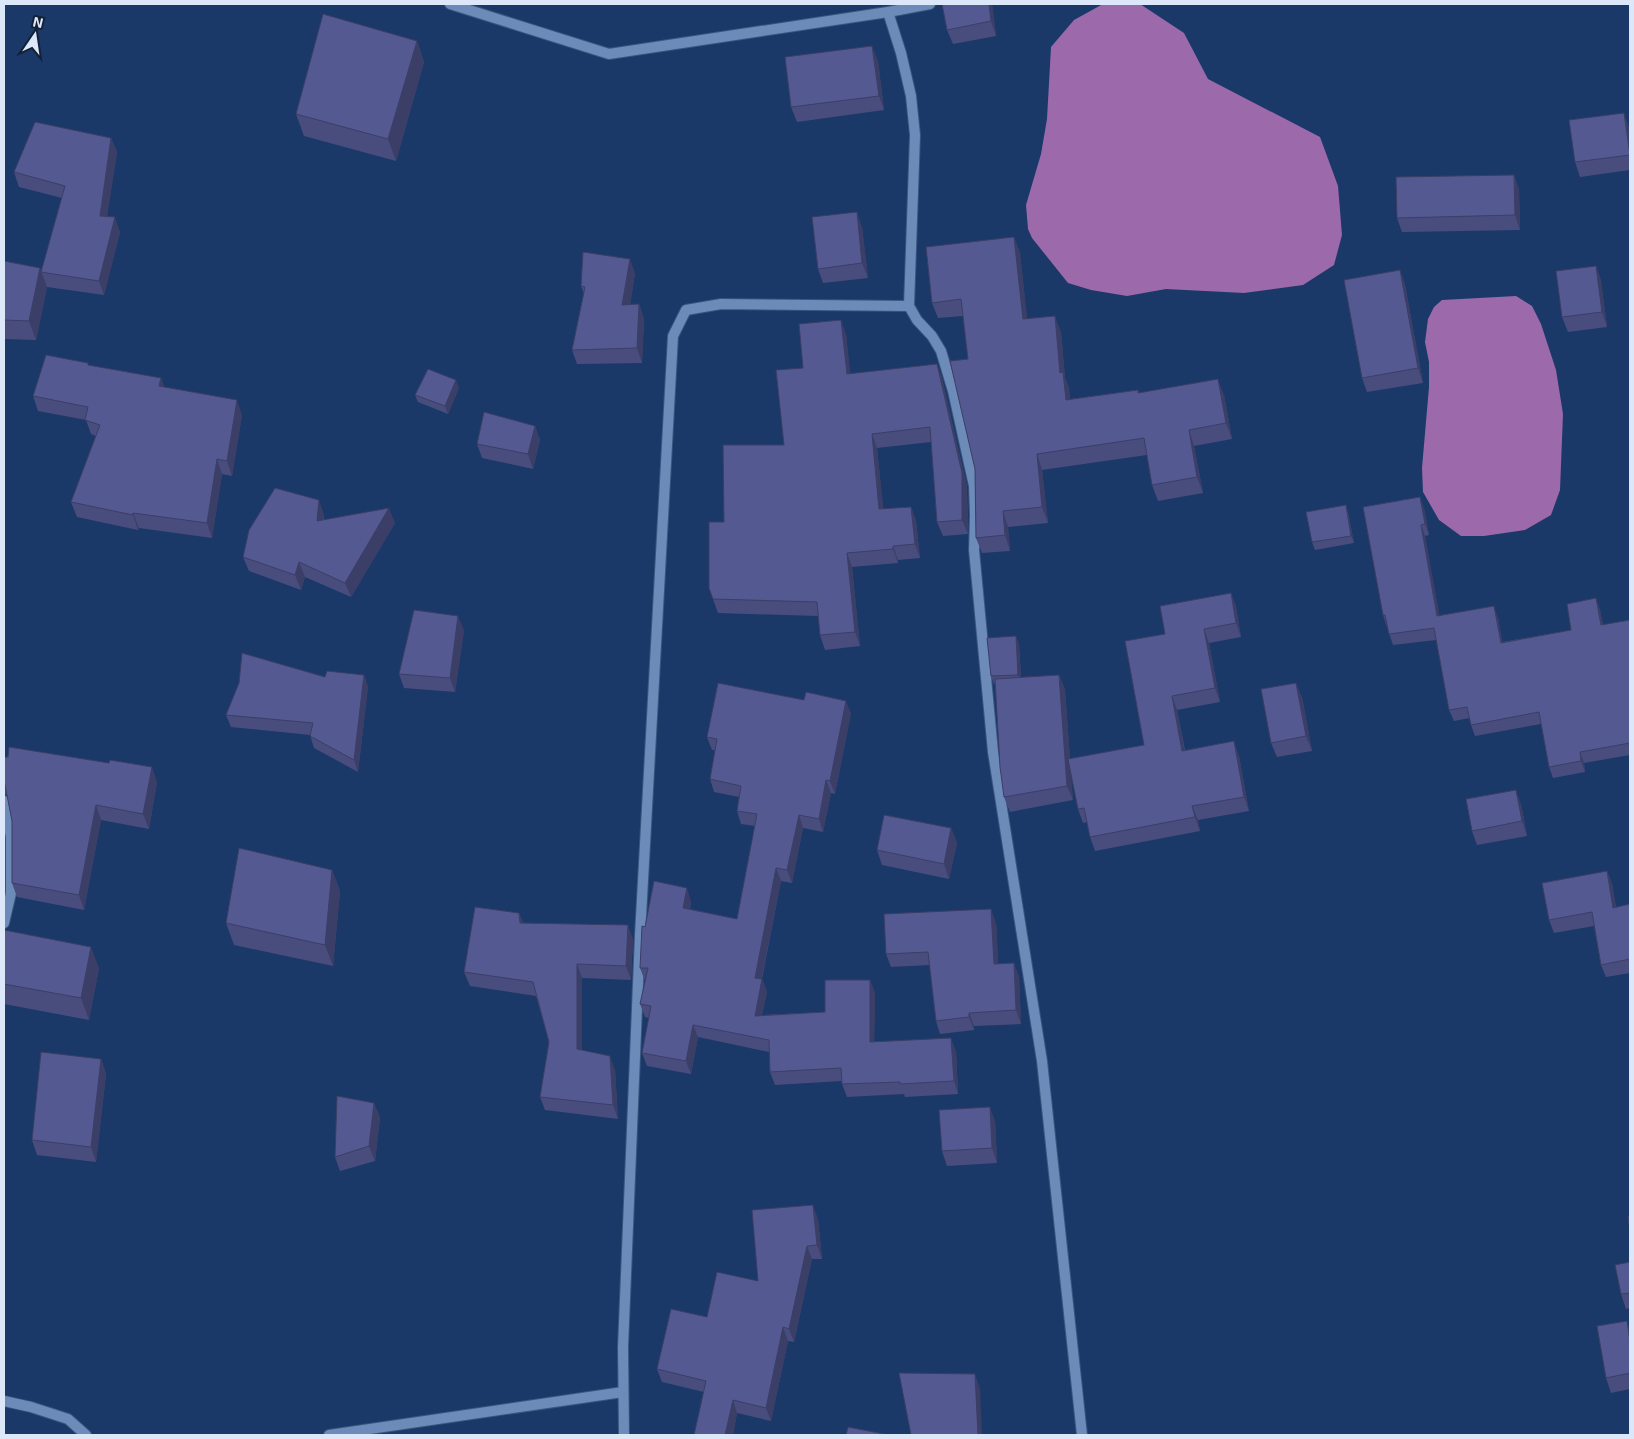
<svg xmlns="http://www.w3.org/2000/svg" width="1634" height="1439" font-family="'Exo 2',sans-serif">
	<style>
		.water { fill: #9c6aaa }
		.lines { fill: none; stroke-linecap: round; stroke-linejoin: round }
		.minor-casing { stroke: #39557f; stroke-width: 12 }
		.minor { stroke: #6d8bb8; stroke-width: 10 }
		.wall { fill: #484d7d }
		.shaded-wall { fill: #3b3e66 }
		.building { fill: #545991; stroke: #3b3e66 }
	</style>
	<rect width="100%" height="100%" fill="#1a3968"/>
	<g class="water">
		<path d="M1103,4H1140L1184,33L1208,79L1320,137L1338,186L1342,235L1334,265L1303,285L1244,293L1166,289L1127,296L1091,290L1068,283L1032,238L1028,229L1026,205L1041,154L1047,119L1051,47L1074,20Z"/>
		<path d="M1516,296L1532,306L1541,324L1556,370L1563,414L1560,490L1551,515L1525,530L1484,536H1461L1439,520L1423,492L1422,468L1429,387V362L1425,342L1428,319L1434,307L1442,300Z"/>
	</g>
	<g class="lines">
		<defs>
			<g id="minor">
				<path d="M450,4L609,54L888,12L930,4"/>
				<path d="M888,12L901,53L911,96L915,135L909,306L917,320L932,336L941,351L953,391L974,486L975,515L974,550L993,752L1042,1061L1082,1435"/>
				<path d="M4,801L11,837V893L4,923"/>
				<path d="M4,1401L31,1407L68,1419L86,1435"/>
				<path d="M329,1435L623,1392"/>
				<path d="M624,1435L623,1347L640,935L673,336L686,310L721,304L909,306"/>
			</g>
		</defs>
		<use href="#minor" class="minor-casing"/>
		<use href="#minor" class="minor"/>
	</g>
	<g class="wall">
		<path d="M992,4L996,36L953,44L947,30Z"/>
		<path d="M417,41L424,62L396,161L304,136L296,114Z"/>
		<path d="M878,61L884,110L797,122L791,107Z"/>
		<path d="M1629,127L1630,137V170L1580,177L1575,162Z"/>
		<path d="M111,138L117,152L107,216L120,232L104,295L47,287L36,340L4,339V261L40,268L41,272L62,198L19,187L14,172Z"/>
		<path d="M1514,175L1519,190L1520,230L1402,232L1397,218Z"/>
		<path d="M862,227L868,278L823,283L818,269Z"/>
		<path d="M1014,237L1020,253L1027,319L1061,332L1065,378L1069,388L1070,399L1138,390L1139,393L1224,395L1232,439L1194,446L1203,493L1158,501L1152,485L1147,455L1042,470L1048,523L1008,527L1010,551L982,553L976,538L975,469L968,359L963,316L938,318L932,303Z"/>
		<path d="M1596,266L1601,281L1607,327L1568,332L1562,317Z"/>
		<path d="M1400,270L1405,285L1423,383L1367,392L1362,378Z"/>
		<path d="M635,273L630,305L639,304L644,319L642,363L577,364L572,350L584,294L581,286Z"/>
		<path d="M846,334L850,374L937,364L942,378L967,487L968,534L943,536L937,522L931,442L877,448L883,509L911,507L916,521L920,558L898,560V563L852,567L860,646L825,650L820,635L818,616L718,613L709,588L724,522L784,445L803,368Z"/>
		<path d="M89,366L161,378L164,387L242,415L232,476L222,474L212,538L139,528L138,530L77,517L71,502L96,436L91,434L86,420L38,411L33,396Z"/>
		<path d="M459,388L448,414L418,402L415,395Z"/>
		<path d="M535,426L540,440L533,469L482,458L477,444Z"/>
		<path d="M1424,508L1429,535L1425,536L1439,616L1498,618L1502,642L1571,630L1596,598L1600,610L1603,625L1630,620V755L1584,763L1585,772L1553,778L1549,767L1541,724L1475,736L1471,725L1470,718L1454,721L1449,710L1436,640L1393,645L1383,615Z"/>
		<path d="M1348,512L1354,543L1315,550L1312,542Z"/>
		<path d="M324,515V520L395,523L351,597L305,577L301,590L249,571L243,557Z"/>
		<path d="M1231,593L1236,607L1241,637L1209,643L1220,702L1177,710L1185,750L1239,756L1249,811L1198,820L1200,831L1095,851L1090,837L1087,822L1083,823L1078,809L1070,771L1073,800L1010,812L1004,797L995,684H994L991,676L1019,644L1021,677L1059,675L1065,690L1070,759L1144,745L1165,634Z"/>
		<path d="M464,630L455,692L404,688L399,674Z"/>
		<path d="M364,675L368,687L358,772L314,748L310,735L231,727L226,715L239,683L325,677Z"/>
		<path d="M1302,697L1312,751L1277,757L1271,743Z"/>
		<path d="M851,713L835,794L831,793L823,832L803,828L792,883L781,881L762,979L767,992L762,1015L825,1012L870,980L875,993L874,1041L956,1051L958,1094L905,1097L904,1094L847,1097L842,1084V1081L775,1085L770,1072L769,1052L698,1037L691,1074L647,1066L642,1053L649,1018L645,1017L640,1004L645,981L640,968L645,927L691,901L690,909L737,919L755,826L741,824L737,811L739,797L714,792L710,779L715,750H712L707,737Z"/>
		<path d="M4,757L157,782L149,829L101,820L84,910L17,897L12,883V821L8,796L6,794L4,795Z"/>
		<path d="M1521,804L1527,836L1477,845L1472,831Z"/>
		<path d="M951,828L957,843L949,879L882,865L877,850Z"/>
		<path d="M332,870L340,891L333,966L234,945L226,923Z"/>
		<path d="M1607,871L1612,884L1616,907L1630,904V973L1606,977L1601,965L1594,926L1554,933L1549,920Z"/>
		<path d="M519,913L523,923L633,939L631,980L582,978V1050L615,1070L618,1119L545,1110L540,1097L549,1042L536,996L470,986L464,972Z"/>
		<path d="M996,923L998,963L1019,976L1021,1024L974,1026V1030L940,1034L936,1021L930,965L891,967L886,954Z"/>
		<path d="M4,930L99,968L89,1020L4,1004Z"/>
		<path d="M101,1059L106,1074L96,1162L37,1155L32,1140Z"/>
		<path d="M374,1103L380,1118L375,1161L340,1171L335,1157Z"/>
		<path d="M995,1121L997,1163L947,1166L942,1151Z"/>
		<path d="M818,1219L822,1259H812L794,1342L788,1341L771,1421L737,1413L733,1435H695L704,1392L662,1382L657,1369L758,1281Z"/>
		<path d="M1630,1262V1308L1626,1309L1621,1294Z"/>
		<path d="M1630,1331V1389L1611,1393L1606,1378Z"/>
	</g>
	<g class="shaded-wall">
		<path d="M989,4H992L996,36L991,21Z"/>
		<path d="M417,41L424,62L396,161L388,139Z"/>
		<path d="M872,46L878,61L884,110L879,96Z"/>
		<path d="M1624,113L1629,127L1630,137V157Z"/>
		<path d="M111,138L117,152L105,230L100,216Z"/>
		<path d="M1514,175L1519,190L1520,230L1515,215Z"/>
		<path d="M857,212L862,227L868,278L862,263Z"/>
		<path d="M115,217L120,232L104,295L99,281Z"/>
		<path d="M1014,237L1020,253L1029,335L1023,319Z"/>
		<path d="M630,259L635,273L628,320L622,305Z"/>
		<path d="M1596,266L1601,281L1607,327L1602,312Z"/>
		<path d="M40,268L47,287L36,340L29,321Z"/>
		<path d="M1400,270L1405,285L1423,383L1418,368Z"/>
		<path d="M639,304L644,319L642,363L637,348Z"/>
		<path d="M1055,316L1061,332L1065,378L1069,388L1072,415L1066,400L1060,373Z"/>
		<path d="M841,320L846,334L852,388L847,374Z"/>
		<path d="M937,364L942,378L967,487L968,534L962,520Z"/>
		<path d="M161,378L166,393L159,386Z"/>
		<path d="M1218,379L1224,395L1232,439L1226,423Z"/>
		<path d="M456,380L459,388L448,414L445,406Z"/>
		<path d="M237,400L242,415L232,476L227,461Z"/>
		<path d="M535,426L540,440L533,469L528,454Z"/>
		<path d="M1189,430L1194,446L1203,493L1197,477Z"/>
		<path d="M872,434L877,448L885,523L879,509Z"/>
		<path d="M1037,454L1042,470L1048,523L1042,507Z"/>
		<path d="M217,459L222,474L212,538L207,523Z"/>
		<path d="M1420,497L1424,508L1429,535L1425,524Z"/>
		<path d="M319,500L324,515L322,535L317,521Z"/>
		<path d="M1346,505L1348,512L1354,543L1351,536Z"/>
		<path d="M911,507L916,521L920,558L915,544Z"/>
		<path d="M389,508L395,523L351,597L345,583Z"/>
		<path d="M1003,511L1008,527L1010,551L1005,535Z"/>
		<path d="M133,513L139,528L138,530L133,515Z"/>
		<path d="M1421,525L1425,536L1442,628L1437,616Z"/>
		<path d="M893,546L898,560V563L893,549Z"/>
		<path d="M847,553L852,567L860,646L855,632Z"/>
		<path d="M299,562L305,577L301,590L295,575Z"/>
		<path d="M1231,593L1236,607L1241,637L1236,623Z"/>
		<path d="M1596,598L1600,610L1605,636L1601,625Z"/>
		<path d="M1494,606L1498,618L1505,654L1501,643Z"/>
		<path d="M458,616L464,630L455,692L450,678Z"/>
		<path d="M1204,629L1209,643L1220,702L1215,688Z"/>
		<path d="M1016,636L1019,644L1021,682L1018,675Z"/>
		<path d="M364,675L368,687L358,772L354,760Z"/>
		<path d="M1059,675L1065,690L1073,800L1067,786Z"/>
		<path d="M1296,683L1302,697L1312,751L1306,736Z"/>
		<path d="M1172,696L1177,710L1187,765L1182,751Z"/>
		<path d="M846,701L851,713L835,794L830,781Z"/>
		<path d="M1234,741L1239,756L1249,811L1244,797Z"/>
		<path d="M1580,752L1584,763L1585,772L1581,761Z"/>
		<path d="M152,767L157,782L149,829L143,814Z"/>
		<path d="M826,780L831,793L823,832L819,819Z"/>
		<path d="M1516,790L1521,804L1527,836L1522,821Z"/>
		<path d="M96,805L101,820L84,910L79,895Z"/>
		<path d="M1192,806L1198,820L1200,831L1195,817Z"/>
		<path d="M799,815L803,828L792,883L787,870Z"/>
		<path d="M951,828L957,843L949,879L944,864Z"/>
		<path d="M776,868L781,881L759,991L755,978Z"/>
		<path d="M332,870L340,891L333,966L325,945Z"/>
		<path d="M1607,871L1612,884L1618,920L1613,908Z"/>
		<path d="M687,888L691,901L687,920L683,908Z"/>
		<path d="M991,909L996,923L999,977L994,964Z"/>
		<path d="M519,913L525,927L520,923Z"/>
		<path d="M628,925L633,939L631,980L626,966Z"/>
		<path d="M91,947L99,968L89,1020L81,998Z"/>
		<path d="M1014,963L1019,976L1021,1024L1016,1010Z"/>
		<path d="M577,964L582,978V1063L577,1049Z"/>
		<path d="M762,979L767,992L759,1029L755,1016Z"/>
		<path d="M870,980L875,993L874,1055L870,1042Z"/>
		<path d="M969,1013L974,1026V1030L969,1017Z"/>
		<path d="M693,1025L698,1037L691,1074L686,1061Z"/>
		<path d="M951,1038L956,1051L958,1094L954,1081Z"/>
		<path d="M610,1056L615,1070L618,1119L613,1105Z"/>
		<path d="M101,1059L106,1074L96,1162L91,1147Z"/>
		<path d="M374,1103L380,1118L375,1161L369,1146Z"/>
		<path d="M990,1107L995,1121L997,1163L992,1148Z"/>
		<path d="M813,1205L818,1219L822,1259L817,1245Z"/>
		<path d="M807,1246L812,1259L794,1342L789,1329Z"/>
		<path d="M1627,1321L1630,1331V1341Z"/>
		<path d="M783,1327L788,1341L771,1421L766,1408Z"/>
		<path d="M975,1374L980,1388L982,1435H978Z"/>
		<path d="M733,1400L737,1413L733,1435H725Z"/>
	</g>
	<g class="building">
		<path d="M942,4H989L991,21L947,30Z"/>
		<path d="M323,14L417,41L388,139L296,114Z"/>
		<path d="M872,46L879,96L791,107L785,57Z"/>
		<path d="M1624,113L1630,155L1575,162L1569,120Z"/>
		<path d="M35,122L111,138L100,216L115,217L99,281L41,272L65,186L14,172Z"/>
		<path d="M1514,175L1515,215L1397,218L1396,177Z"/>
		<path d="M857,212L862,263L818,269L812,217Z"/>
		<path d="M1014,237L1023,319L1055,316L1060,373L1063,372L1066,400L1138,390V393L1218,379L1226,423L1189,430L1197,477L1152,485L1144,438L1037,454L1042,507L1003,511L1005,535L976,538L975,469L950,361L968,359L961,299L932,303L926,247Z"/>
		<path d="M583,252L630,259L622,305L639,304L637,348L572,350L585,287L581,286Z"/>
		<path d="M4,261L40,268L29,321L4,320Z"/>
		<path d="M1596,266L1602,312L1562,317L1556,271Z"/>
		<path d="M1400,270L1418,368L1362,378L1344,280Z"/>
		<path d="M841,320L847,374L937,364L962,473V520L937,522L930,427L872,434L879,509L911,507L915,544L893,546V549L847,553L855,632L820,635L817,602L713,599L709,588V522H724L723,445H784L776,370L803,368L799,324Z"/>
		<path d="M46,355L88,363V365L161,378L159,386L237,400L227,461L217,459L207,523L133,513V515L71,502L100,425L85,420L88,407L33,396Z"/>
		<path d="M428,369L456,380L445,406L415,395Z"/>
		<path d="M484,412L535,426L528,454L477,444Z"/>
		<path d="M275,488L319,500L317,521L389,508L345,583L299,562L295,575L243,557L249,530Z"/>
		<path d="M1420,497L1425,524L1421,525L1437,616L1494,606L1501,643L1571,630L1567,604L1596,598L1601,625L1630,620V743L1580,752L1581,761L1549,767L1539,712L1471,725L1467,707L1449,710L1434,628L1389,634L1385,615H1383L1363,507Z"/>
		<path d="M1346,505L1351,536L1312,542L1306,512Z"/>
		<path d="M1231,593L1236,623L1204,629L1215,688L1172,696L1182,751L1234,741L1244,797L1192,806L1195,817L1090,837L1084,808L1078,809L1068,759L1144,745L1125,641L1165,634L1160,606Z"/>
		<path d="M414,610L458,616L450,678L399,674Z"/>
		<path d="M1016,636L1018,675L991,676L987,638Z"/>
		<path d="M242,653L325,677L327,671L364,675L354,760L310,736L313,723L226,715L239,683Z"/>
		<path d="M1059,675L1067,786L1004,797L1000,767L995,679Z"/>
		<path d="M718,683L804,700L806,692L846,701L830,781L826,780L819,819L799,815L787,870L776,868L755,978L762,979L755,1016L825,1012V980H870V1042L951,1038L954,1081L900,1084V1082L842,1084L841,1068L770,1072L769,1040L693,1025L686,1061L642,1053L651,1006L640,1004L648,968H640L642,926L645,927L654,881L687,888L683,908L737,919L757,814L737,811L741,786L710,779L717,739L707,737Z"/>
		<path d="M1296,683L1306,736L1271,743L1261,689Z"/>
		<path d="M9,747L109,763L110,760L152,767L143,814L96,805L79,895L12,883V821L5,785L4,783V757H8Z"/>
		<path d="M1516,790L1522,821L1472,831L1466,799Z"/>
		<path d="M884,815L951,828L944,864L877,850Z"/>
		<path d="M239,848L332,870L325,945L226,923Z"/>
		<path d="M1607,871L1613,908L1630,904V959L1601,965L1592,912L1549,920L1542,883Z"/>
		<path d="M475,907L519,913L520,923L628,925L626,966L577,964V1049L610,1056L613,1105L540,1097L549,1042L533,982L464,972Z"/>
		<path d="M991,909L994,964L1014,963L1016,1010L969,1013V1017L936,1021L928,952L886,954L884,914Z"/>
		<path d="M4,930L91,947L81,998L4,984Z"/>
		<path d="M41,1052L101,1059L91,1147L32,1140Z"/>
		<path d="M337,1096L374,1103L369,1146L335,1157Z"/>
		<path d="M990,1107L992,1148L942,1151L939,1110Z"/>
		<path d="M813,1205L817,1245L807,1246L789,1329L783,1327L766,1408L733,1400L725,1435H694L706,1381L657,1369L671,1309L707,1317L717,1272L758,1281L752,1210Z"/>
		<path d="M1630,1216V1230L1628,1217Z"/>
		<path d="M1630,1262V1293L1621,1294L1615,1265Z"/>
		<path d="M1627,1321L1630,1341V1373L1606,1378L1597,1326Z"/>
		<path d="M899,1373L975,1374L978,1435H911Z"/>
		<path d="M848,1427L889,1435H846Z"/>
	</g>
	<rect width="1634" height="1439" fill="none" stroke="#dce8f9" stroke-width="10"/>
	<g transform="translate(35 35) rotate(13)" stroke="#132136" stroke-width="4" paint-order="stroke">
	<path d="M0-4L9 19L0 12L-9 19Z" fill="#dce8f9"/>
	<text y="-8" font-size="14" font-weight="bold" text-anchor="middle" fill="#dce8f9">N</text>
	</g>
</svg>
